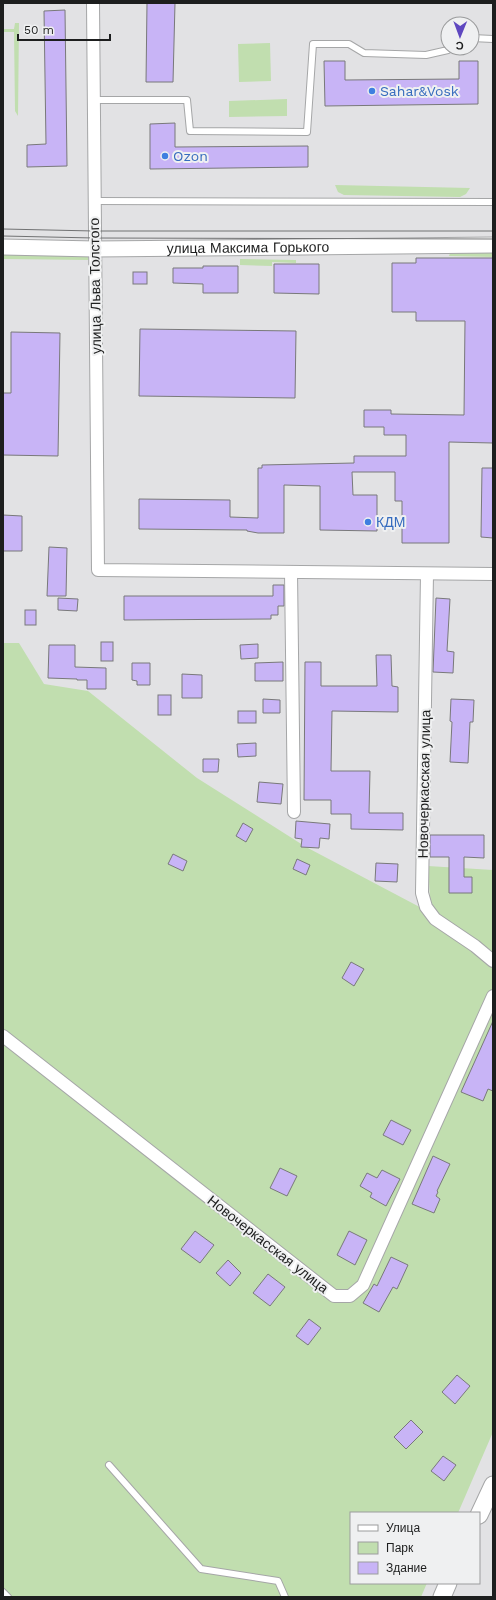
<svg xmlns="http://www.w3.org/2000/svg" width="496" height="1600" font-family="'Work Sans',sans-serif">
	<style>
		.green { fill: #c1deaf }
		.building { fill: #c8b4f6; stroke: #79797a }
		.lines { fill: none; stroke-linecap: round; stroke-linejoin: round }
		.service-casing { stroke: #a5a6a7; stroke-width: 8 }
		.minor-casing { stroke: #a5a6a7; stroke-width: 14 }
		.tertiary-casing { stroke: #a5a6a7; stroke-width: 17 }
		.secondary-casing { stroke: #a5a6a7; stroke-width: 19 }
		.service { stroke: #fff; stroke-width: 6 }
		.minor { stroke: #fff; stroke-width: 12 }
		.tertiary { stroke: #fff; stroke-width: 15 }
		.secondary { stroke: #fff; stroke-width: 17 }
		.tram { stroke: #717273; stroke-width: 1 }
		.shop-dot { fill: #3f7fe0; stroke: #eff0f1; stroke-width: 1.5 }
		.labels { text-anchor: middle; stroke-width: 4; stroke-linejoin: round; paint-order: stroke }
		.shop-label { font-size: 14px; fill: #366cbe; stroke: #eff0f1; text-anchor: start }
		.street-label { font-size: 14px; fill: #1d1e1e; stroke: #eff0f1 }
	</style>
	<rect width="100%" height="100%" fill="#e2e2e4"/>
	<g class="green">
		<path d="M15,23H19L18,116L15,111L14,32H3V29H14Z"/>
		<path d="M270,43L271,81L239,82L238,44Z"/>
		<path d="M287,99V116L229,117V101Z"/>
		<path d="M335,185L470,188L466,194L460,197L344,195L338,192Z"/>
		<path d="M454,249H493V257L449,256L450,253Z"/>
		<path d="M3,253H88V260L3,259Z"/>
		<path d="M240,259L296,260V263L272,262V266L240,265Z"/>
		<path d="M3,643H19L44,684L88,691L197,778L306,847L431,913L428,866L493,870V1432L458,1513H351V1583H427L421,1597H3Z"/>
	</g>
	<g class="building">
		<path d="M147,3H175L173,82H146Z"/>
		<path d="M65,10L67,166L27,167V145L46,144L44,11Z"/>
		<path d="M324,61H345V80L459,79V61H478V104L325,106Z"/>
		<path d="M175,123V147L308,146V167L150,169V124Z"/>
		<path d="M416,258H493V443L449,442V543H402V501H395V472H352L353,495H377V531L320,530V486L284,485V533H258L247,531V530L139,529V499L230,500V517L258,518V468H262V465L354,463V456H406V435H384V427H364V410H391V414L464,415L465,321H416V312H392V263H416Z"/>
		<path d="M274,264H319V294L274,293Z"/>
		<path d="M203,266H238V293H203V284L173,283V268H203Z"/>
		<rect x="133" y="272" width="14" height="12"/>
		<path d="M140,329L296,331L295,398L139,396Z"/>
		<path d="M11,332L60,333L58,456L3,455V393H11Z"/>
		<path d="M482,468H493V538L481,537Z"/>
		<path d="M3,515L22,516V551H3Z"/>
		<path d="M49,547L67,548L66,596H47Z"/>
		<path d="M273,585H284V606H278V615H271V619L124,620V596H273Z"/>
		<path d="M58,598L78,599L77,611L58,610Z"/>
		<path d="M436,598L450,599L447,651L454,652L453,673L433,672Z"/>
		<rect x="25" y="610" width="11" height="15"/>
		<rect x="101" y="642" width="12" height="19"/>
		<path d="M258,644V658L241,659L240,645Z"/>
		<path d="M49,645H75V667L106,668V689H87V680H77V679L48,678Z"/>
		<path d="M376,655H391L392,686L398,687V712L332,711L331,771H370L369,813H403V830L351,829V814H331V800H304L305,662H321V686H377Z"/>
		<path d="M283,662V681H255V663Z"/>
		<path d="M132,663H150V685H137V681L132,680Z"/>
		<path d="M182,674L202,675V698H182Z"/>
		<rect x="158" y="695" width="13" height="20"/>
		<path d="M263,699L280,700V713H263Z"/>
		<path d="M451,699L474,700L473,722H470L468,763L450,762L452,722L450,721Z"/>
		<rect x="238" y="711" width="18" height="12"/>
		<path d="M256,743V756L238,757L237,744Z"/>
		<path d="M203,759H219L218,772H203Z"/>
		<path d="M259,782L283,784L281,804L257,802Z"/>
		<path d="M296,821L330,824L329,839L320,838L319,848L301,847L302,839L295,838Z"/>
		<path d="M243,823L253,829L246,842L236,836Z"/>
		<path d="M430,835H484V858L464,857V877H472V893H449V857H430Z"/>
		<path d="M173,854L187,861L183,871L168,864Z"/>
		<path d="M297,859L310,865L306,875L293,869Z"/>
		<path d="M376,863L398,864L397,882L375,881Z"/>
		<path d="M351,962L364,969L354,986L342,978Z"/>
		<path d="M493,1021V1091L488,1089L483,1101L461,1092Z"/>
		<path d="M391,1120L411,1130L403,1145L383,1135Z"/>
		<path d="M433,1156L450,1164L437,1191L438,1192L436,1196L440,1199L434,1213L412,1204Z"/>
		<path d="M280,1168L297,1176L287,1196L270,1188Z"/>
		<path d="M382,1170L400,1179L386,1206L370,1197L372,1193L360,1186L367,1173L377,1178Z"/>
		<path d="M195,1231L214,1245L200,1263L181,1249Z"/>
		<path d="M349,1231L367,1240L355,1265L337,1255Z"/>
		<path d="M391,1257L408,1265L397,1289L393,1287L379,1312L363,1303L374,1284L377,1286Z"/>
		<path d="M228,1260L241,1273L230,1286L216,1273Z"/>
		<path d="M268,1274L285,1287L270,1306L253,1293Z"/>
		<path d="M309,1319L321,1328L308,1345L296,1336Z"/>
		<path d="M457,1375L470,1386L455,1404L442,1392Z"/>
		<path d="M411,1420L423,1432L406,1449L394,1437Z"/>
		<path d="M443,1456L456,1465L444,1481L431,1471Z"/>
	</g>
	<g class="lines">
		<defs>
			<g id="service">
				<path d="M472,38L493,39"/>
				<path d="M94,100H187L190,131L307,132L313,44H349L364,53L426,55L448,50L449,48"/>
				<path d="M95,201L493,202"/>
				<path d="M109,1465L201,1569L278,1581L285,1597"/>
				<path d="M3,1592L8,1597"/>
			</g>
			<g id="minor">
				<path d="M93,3L98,570L493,574"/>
				<path d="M291,572L294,812"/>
				<path d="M427,574L422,893L426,907L435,919L475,946L493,961"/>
				<path d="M3,1036L334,1296H350L363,1285L493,996"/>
			</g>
			<g id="tertiary">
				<path id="s1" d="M3,247L95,249L493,245"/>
			</g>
			<g id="secondary">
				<path d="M479,1515L493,1485"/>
				<path d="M442,1597L448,1583"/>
			</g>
		</defs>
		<use href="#service" class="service-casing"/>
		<use href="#minor" class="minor-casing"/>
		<use href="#tertiary" class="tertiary-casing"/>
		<use href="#secondary" class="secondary-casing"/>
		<use href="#service" class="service"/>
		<use href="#minor" class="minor"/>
		<use href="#tertiary" class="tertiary"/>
		<use href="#secondary" class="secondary"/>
		<g class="tram">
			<path d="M3,229L94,231H493"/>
			<path d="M3,236L94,238L493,239"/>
		</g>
	</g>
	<g class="shop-dot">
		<circle cx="372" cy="91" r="4"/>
		<circle cx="165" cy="156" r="4"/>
		<circle cx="368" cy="522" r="4"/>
	</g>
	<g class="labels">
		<g class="shop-label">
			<text x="380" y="96">Sahar&amp;Vosk</text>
			<text x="173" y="161">Ozon</text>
			<text x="376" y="527">КДМ</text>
		</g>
		<g class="street-label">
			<text dy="5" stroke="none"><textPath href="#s1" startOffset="245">улица Максима Горького</textPath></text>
			<text transform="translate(95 286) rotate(-91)" y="5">улица Льва Толстого</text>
			<text transform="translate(424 784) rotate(-89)" y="5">Новочеркасская улица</text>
			<text transform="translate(268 1244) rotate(38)" y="5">Новочеркасская улица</text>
		</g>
	</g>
	<rect width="496" height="1600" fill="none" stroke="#1d1e1e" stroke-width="8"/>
	<rect x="350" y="1512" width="130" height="72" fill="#eff0f1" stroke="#9b9c9d"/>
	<rect x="358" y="1525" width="20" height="6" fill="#ffffff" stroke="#9b9c9d"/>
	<text x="386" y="1532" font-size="12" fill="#1d1e1e">Улица</text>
	<rect x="358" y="1542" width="20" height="12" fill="#c1deaf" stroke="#9b9c9d"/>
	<text x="386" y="1552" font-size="12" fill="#1d1e1e">Парк</text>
	<rect x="358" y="1562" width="20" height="12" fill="#c8b4f6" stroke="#9b9c9d"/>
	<text x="386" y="1572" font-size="12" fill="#1d1e1e">Здание</text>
	<g transform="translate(460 36) rotate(181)"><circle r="19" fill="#eff0f1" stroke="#9b9c9d"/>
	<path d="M0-3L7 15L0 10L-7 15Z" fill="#5f48c0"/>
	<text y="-6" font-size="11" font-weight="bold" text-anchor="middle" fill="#1d1e1e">С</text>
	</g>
	<path d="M18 34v6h92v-6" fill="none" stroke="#1d1e1e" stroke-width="2"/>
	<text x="24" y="34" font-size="12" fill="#1d1e1e" stroke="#eff0f1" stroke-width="3" paint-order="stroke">50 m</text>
</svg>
